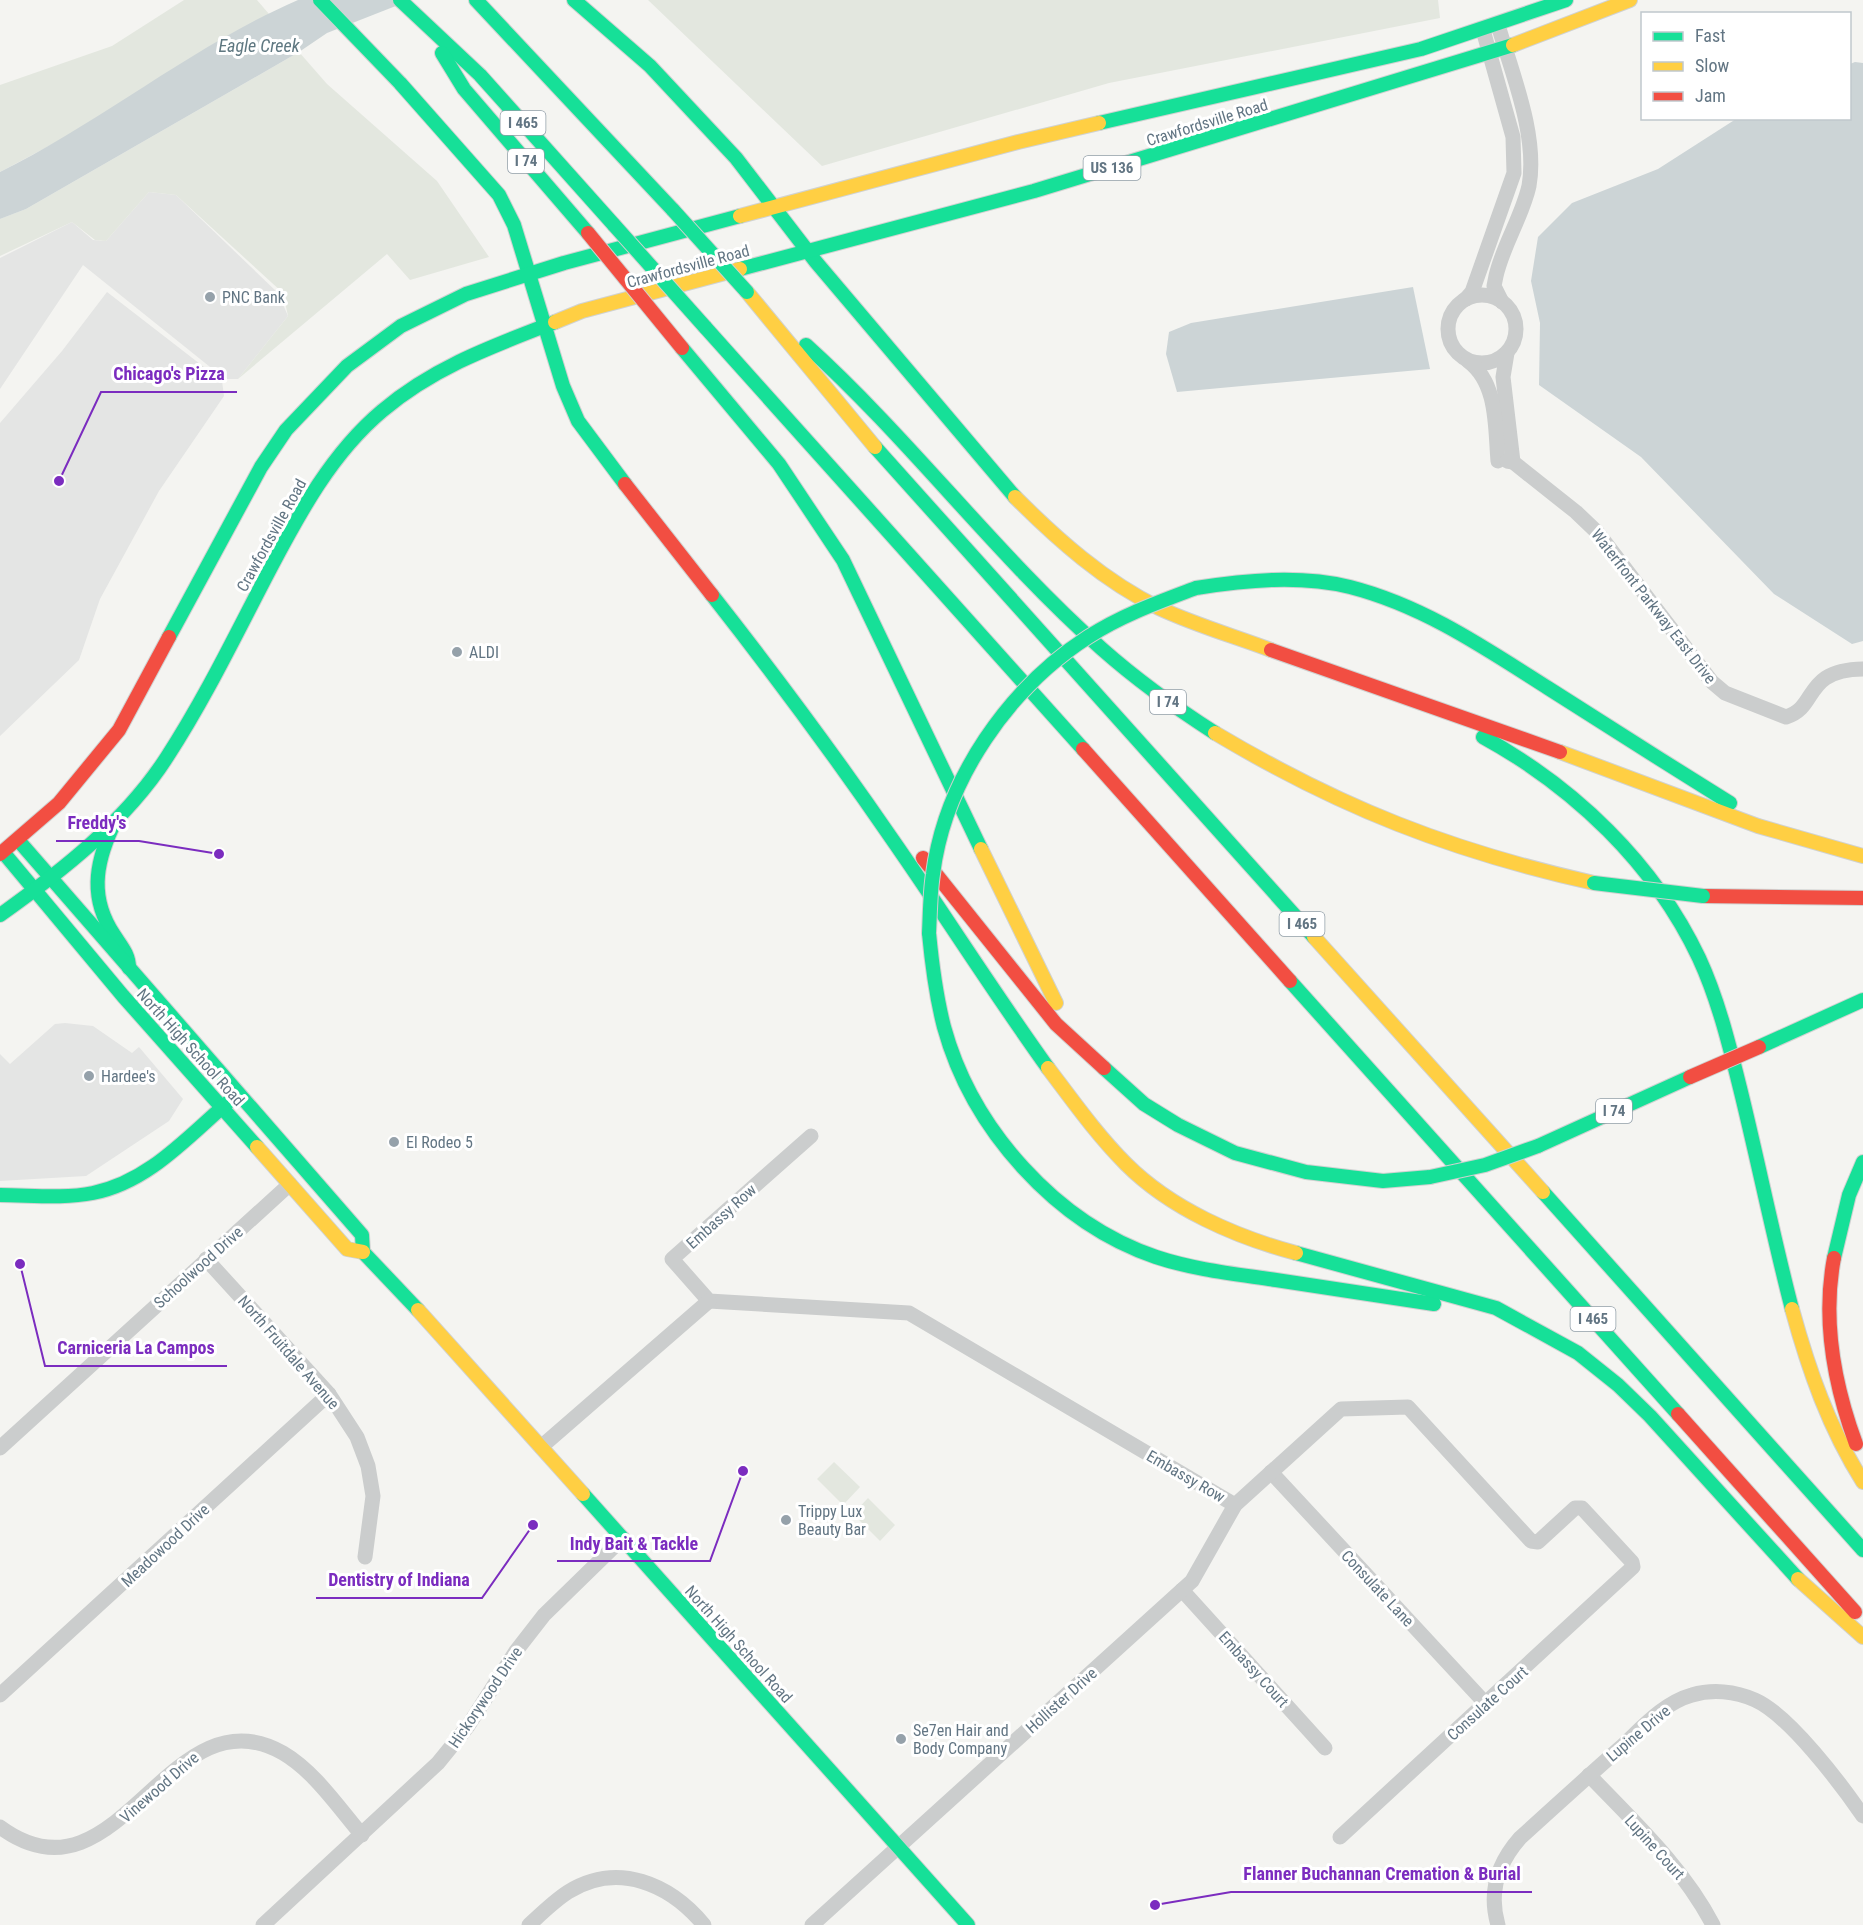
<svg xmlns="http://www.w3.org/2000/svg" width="1863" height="1925" font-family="'Roboto Condensed',sans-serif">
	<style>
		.built { fill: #e4e5e4 }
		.green { fill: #e3e7df }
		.water { fill: #ccd4d6 }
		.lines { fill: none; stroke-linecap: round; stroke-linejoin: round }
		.fast-casing { stroke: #d0d2d1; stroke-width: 16 }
		.slow-casing { stroke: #d0d2d1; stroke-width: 16 }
		.jam-casing { stroke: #d0d2d1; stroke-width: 16 }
		.street { stroke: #cbcdcd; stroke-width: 15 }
		.fast { stroke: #16e098; stroke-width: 14 }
		.slow { stroke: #ffcf43; stroke-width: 14 }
		.jam { stroke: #f24e42; stroke-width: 14 }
		.fast-bridge-casing { stroke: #d0d1d0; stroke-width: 16; stroke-linecap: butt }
		.jam-bridge-casing { stroke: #d0d1d0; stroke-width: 16; stroke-linecap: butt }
		.fast-bridge { stroke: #16e098; stroke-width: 14 }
		.jam-bridge { stroke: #f24e42; stroke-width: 14 }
		.poi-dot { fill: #95a1aa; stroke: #fff; stroke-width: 2 }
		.labels { text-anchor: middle; stroke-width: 6; stroke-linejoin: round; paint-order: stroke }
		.shield { fill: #fff; stroke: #919ea8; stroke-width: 1.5 }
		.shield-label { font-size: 15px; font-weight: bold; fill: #627583 }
		.street-label { font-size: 16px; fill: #627583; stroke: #fff }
		.poi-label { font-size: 16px; fill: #627583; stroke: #fff; text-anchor: start }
		.water-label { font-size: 18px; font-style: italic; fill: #5e7780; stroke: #fff }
		.leader { fill: none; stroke: #7b2cbf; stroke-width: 2 }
		.callout-dot { fill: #7b2cbf; stroke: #fff; stroke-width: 2 }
		.callout-label { font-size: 18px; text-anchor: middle; font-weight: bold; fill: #7b2cbf; stroke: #fff; stroke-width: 6; stroke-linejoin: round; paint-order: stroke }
	</style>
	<rect width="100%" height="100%" fill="#f4f4f1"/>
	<g class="built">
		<path d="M149,192L176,195L278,293L288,316L238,379H225L83,265L0,389V258L72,222L93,240L106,241Z"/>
		<path d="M107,292L222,381L224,396L159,491L100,599L79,660L0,736V423L62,351Z"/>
		<path d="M65,1023L93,1026L132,1053L139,1047L183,1099L169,1121L86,1176L0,1181V1054L10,1064L55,1024Z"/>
	</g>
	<g class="green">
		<path d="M184,0H257L269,14L79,130L0,172V85L112,46Z"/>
		<path d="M648,0H1438L1440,18L1109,83L822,166Z"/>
		<path d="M299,52L327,84L437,181L489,257L410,280L387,254L238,379L288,316L283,293L176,195L149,192L106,241L95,240L72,222L0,256V219L26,209Z"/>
		<path d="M834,1462L860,1487L843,1505L817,1479Z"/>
		<path d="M868,1498L895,1525L880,1541L853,1514Z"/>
	</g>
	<g class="water">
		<path d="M298,0H411L327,33L299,52L26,209L0,219V172C103,121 194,45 298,0Z"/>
		<path d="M1855,62L1863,63V641L1852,644L1774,594L1641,457L1539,385L1540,323L1531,281L1538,237L1572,203L1658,169L1736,119L1850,118V64Z"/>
		<path d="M1413,287L1430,369L1177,392L1166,354L1169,332L1191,323Z"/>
	</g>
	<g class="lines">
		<defs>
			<g id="fast">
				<path d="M320,0L400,83L499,195L514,225L563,386L578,421L625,484"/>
				<path d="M400,0L480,75L614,225"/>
				<path d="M476,0L673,210"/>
				<path d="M574,0L650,66L736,158L816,262L1015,497"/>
				<path d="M442,53L464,89L588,233"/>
				<path d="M1099,123L1421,49L1566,0"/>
				<path d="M740,269L1034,191L1513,45"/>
				<path d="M705,327L1083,749"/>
				<path d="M806,345C911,440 996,555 1102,649C1137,680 1176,708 1215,733"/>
				<path d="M682,348L779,464L843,560L981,849"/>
				<path d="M875,447L1314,937"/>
				<path d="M1196,588C1247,580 1300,575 1350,587C1424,606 1485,648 1548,688C1609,727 1669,765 1730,803"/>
				<path d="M712,595C774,674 835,756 892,839C945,915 994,993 1048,1068"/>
				<path d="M169,637L261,467L286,430L347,366L401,326L466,294L564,263L740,216"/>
				<path d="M1483,737C1574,787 1654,863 1699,958C1718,999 1729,1044 1740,1088C1758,1161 1773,1236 1792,1309"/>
				<path d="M112,828C95,865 90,899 114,935C121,946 129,954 129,968"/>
				<path d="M18,840L362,1235L363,1252L418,1310"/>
				<path d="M3,852L123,996L257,1147"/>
				<path d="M0,915C62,871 126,821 167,757C206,697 237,632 270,569C300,512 332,453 382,411C434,367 493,346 555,322"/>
				<path d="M929,933C932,965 936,996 944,1027C972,1129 1056,1223 1156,1257C1195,1270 1236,1274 1276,1280C1329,1288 1381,1296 1434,1304"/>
				<path d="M1290,981L1678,1414"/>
				<path d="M1759,1047L1863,1000"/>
				<path d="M1104,1068L1144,1104L1178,1125L1235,1153L1306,1172L1383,1181L1430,1177"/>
				<path d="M1538,1146L1690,1077"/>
				<path d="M1543,1192L1863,1550"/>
				<path d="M0,1195C30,1195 63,1199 93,1193C150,1182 190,1134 233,1098"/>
				<path d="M1296,1253L1496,1308L1578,1353L1618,1385L1650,1416L1798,1579"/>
				<path d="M1834,1258L1849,1195L1863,1162"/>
				<path d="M583,1494L968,1925"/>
			</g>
			<g id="slow">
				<path d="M1513,45L1630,0"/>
				<path d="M740,216L1018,142L1099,123"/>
				<path d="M747,292L875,447"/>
				<path d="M555,322L582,311L740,269"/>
				<path d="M1015,497C1058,540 1104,581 1159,608C1195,625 1234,636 1271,650"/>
				<path d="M1215,733C1341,808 1451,851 1594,883"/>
				<path d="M1560,752L1758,826L1863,856"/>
				<path d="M981,849L1056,1003"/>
				<path d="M1314,937L1543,1192"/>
				<path d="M1048,1068C1073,1101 1097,1135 1126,1164C1171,1209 1236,1237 1296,1253"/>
				<path d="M257,1147L347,1249L363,1252"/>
				<path d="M1792,1309C1809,1371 1829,1428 1863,1482"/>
				<path d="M418,1310L583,1494"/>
				<path d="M1798,1579L1863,1637"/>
			</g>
			<g id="jam">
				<path d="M625,484L712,595"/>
				<path d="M1271,650L1560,752"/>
				<path d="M1083,749L1290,981"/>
				<path d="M0,854L59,803L119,730L169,637"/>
				<path d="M923,858L1056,1024L1104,1068"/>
				<path d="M1703,896L1863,898"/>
				<path d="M1834,1258C1822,1321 1834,1384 1856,1444"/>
				<path d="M1678,1414L1855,1612"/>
			</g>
		</defs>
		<use href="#fast" class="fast-casing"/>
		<use href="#slow" class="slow-casing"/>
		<use href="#jam" class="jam-casing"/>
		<g class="street">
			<path d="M1498,25C1512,73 1538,136 1529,186C1522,217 1503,245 1496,276L1494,286L1502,302"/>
			<circle cx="1482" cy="329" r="34"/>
			<path d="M1466,299L1472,292L1514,173L1513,137L1483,30"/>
			<path d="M1507,353L1503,377L1513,462"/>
			<path d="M1468,361C1498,383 1495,427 1498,461"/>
			<path d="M1507,461L1513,462L1576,512L1598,533L1712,682L1725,693L1786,717C1819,707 1802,670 1863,669"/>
			<path d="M811,1136L672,1259L709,1301L909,1313L1235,1505"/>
			<path d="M206,1259L329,1394L357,1437L368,1466L373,1496L365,1557"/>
			<path d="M541,1447L709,1301"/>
			<path d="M0,1448L290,1184"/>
			<path d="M1271,1472L1486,1704"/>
			<path d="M1182,1590L1325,1748"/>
			<path d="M0,1695L329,1394"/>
			<path d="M1589,1775C1634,1822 1683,1867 1713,1925"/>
			<path d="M0,1827C119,1915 168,1687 283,1753C314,1771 339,1808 362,1835"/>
			<path d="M263,1925L438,1763L468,1726L516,1651L544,1615L623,1538"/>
			<path d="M529,1925C541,1914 554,1901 568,1892C618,1861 670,1884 704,1925"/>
			<path d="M812,1925L1182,1590L1192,1581L1235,1505L1341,1409L1408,1407L1531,1541L1538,1542L1575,1508H1582L1632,1562L1633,1567L1340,1837"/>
			<path d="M1498,1925C1488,1891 1498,1863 1520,1838C1553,1808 1586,1778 1619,1749C1641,1729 1663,1703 1692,1695C1712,1689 1735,1691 1755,1700C1789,1715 1841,1784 1863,1816"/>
		</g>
		<use href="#fast" class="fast"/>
		<use href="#slow" class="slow"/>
		<use href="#jam" class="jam"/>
		<defs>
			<g id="fast-bridge">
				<path d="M673,210L747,292"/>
				<path d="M614,225L705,327"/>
				<path d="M1594,883L1703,896"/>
				<path d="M929,933C930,913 930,893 933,874C945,779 1009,688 1088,637C1122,615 1159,602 1196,588"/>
				<path d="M1430,1177L1485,1165L1538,1146"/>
			</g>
			<g id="jam-bridge">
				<path d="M588,233L682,348"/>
				<path d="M1690,1077L1759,1047"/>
			</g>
		</defs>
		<use href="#fast-bridge" class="fast-bridge-casing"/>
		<use href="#jam-bridge" class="jam-bridge-casing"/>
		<use href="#fast-bridge" class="fast-bridge"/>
		<use href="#jam-bridge" class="jam-bridge"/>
	</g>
	<g class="poi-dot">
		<circle cx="210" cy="297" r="6"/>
		<circle cx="457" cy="652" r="6"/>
		<circle cx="89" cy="1076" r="6"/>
		<circle cx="394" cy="1142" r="6"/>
		<circle cx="786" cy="1520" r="6"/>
		<circle cx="901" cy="1739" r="6"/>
	</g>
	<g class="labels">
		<g class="shield">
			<rect x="500.5" y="111" width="45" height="24" rx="4.5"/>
			<rect x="508" y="149" width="36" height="24" rx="4.5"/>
			<rect x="1083.5" y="156" width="57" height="24" rx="4.5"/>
			<rect x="1150" y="690" width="36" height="24" rx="4.5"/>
			<rect x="1279.5" y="912" width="45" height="24" rx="4.5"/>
			<rect x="1596" y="1099" width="36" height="24" rx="4.5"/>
			<rect x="1570.5" y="1307" width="45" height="24" rx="4.5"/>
		</g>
		<g class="shield-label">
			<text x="523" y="128">I 465</text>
			<text x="526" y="166">I 74</text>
			<text x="1112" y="173">US 136</text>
			<text x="1168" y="707">I 74</text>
			<text x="1302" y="929">I 465</text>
			<text x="1614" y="1116">I 74</text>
			<text x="1593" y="1324">I 465</text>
		</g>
		<g class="street-label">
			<text transform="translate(1207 122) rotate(-17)" y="6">Crawfordsville Road</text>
			<text transform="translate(688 266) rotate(-15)" y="6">Crawfordsville Road</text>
			<text transform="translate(271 535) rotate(-61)" y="6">Crawfordsville Road</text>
			<text transform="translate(1654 606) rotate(52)" y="6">Waterfront Parkway East Drive</text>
			<text transform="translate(191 1047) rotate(48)" y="6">North High School Road</text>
			<text transform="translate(721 1216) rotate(-42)" y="6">Embassy Row</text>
			<text transform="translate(198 1267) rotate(-42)" y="6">Schoolwood Drive</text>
			<text transform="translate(289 1352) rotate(49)" y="6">North Fruitdale Avenue</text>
			<text transform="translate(1186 1476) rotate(30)" y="6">Embassy Row</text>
			<text transform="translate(165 1545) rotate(-43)" y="6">Meadowood Drive</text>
			<text transform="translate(1378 1588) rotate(47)" y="6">Consulate Lane</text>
			<text transform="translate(739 1644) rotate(48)" y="6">North High School Road</text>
			<text transform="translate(1254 1669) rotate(48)" y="6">Embassy Court</text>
			<text transform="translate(485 1697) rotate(-56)" y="6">Hickorywood Drive</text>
			<text transform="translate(1061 1700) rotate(-42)" y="6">Hollister Drive</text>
			<text transform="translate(1487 1703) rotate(-42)" y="6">Consulate Court</text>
			<text transform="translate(1638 1733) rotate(-40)" y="6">Lupine Drive</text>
			<text transform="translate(159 1787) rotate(-41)" y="6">Vinewood Drive</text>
			<text transform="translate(1655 1847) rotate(48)" y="6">Lupine Court</text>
		</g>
		<g class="poi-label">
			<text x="222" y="303">PNC Bank</text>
			<text x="469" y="658">ALDI</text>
			<text x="101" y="1082">Hardee's</text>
			<text x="406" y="1148">El Rodeo 5</text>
			<text x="798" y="1517">Trippy Lux<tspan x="798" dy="18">Beauty Bar</tspan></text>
			<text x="913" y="1736">Se7en Hair and<tspan x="913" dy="18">Body Company</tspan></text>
		</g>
		<g class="water-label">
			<text x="259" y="52">Eagle Creek</text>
		</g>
	</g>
	<path class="leader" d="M59 481L101 392H237M219 854L139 841H56M20 1264L45 1366H227M743 1471L710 1561H557M533 1525L482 1598H316M1155 1905L1231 1892H1532"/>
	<g class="callout-dot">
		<circle cx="59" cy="481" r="6"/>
		<circle cx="219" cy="854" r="6"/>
		<circle cx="20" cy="1264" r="6"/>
		<circle cx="743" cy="1471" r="6"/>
		<circle cx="533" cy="1525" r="6"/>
		<circle cx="1155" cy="1905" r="6"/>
	</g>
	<g class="callout-label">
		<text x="169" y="380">Chicago's Pizza</text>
		<text x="97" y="829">Freddy's</text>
		<text x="136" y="1354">Carniceria La Campos</text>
		<text x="634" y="1550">Indy Bait &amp; Tackle</text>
		<text x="399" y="1586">Dentistry of Indiana</text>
		<text x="1382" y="1880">Flanner Buchannan Cremation &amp; Burial</text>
	</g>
	<rect x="1641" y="12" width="210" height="108" fill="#ffffff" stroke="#c0c8cd" stroke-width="1.5"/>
	<rect x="1653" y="32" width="30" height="9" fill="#16e098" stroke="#c0c8cd" stroke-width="1.5"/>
	<text x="1695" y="42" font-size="18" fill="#627583">Fast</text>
	<rect x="1653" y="62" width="30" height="9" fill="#ffcf43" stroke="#c0c8cd" stroke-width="1.5"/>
	<text x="1695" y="72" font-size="18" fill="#627583">Slow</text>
	<rect x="1653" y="92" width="30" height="9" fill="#f24e42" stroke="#c0c8cd" stroke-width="1.5"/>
	<text x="1695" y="102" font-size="18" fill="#627583">Jam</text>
</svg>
